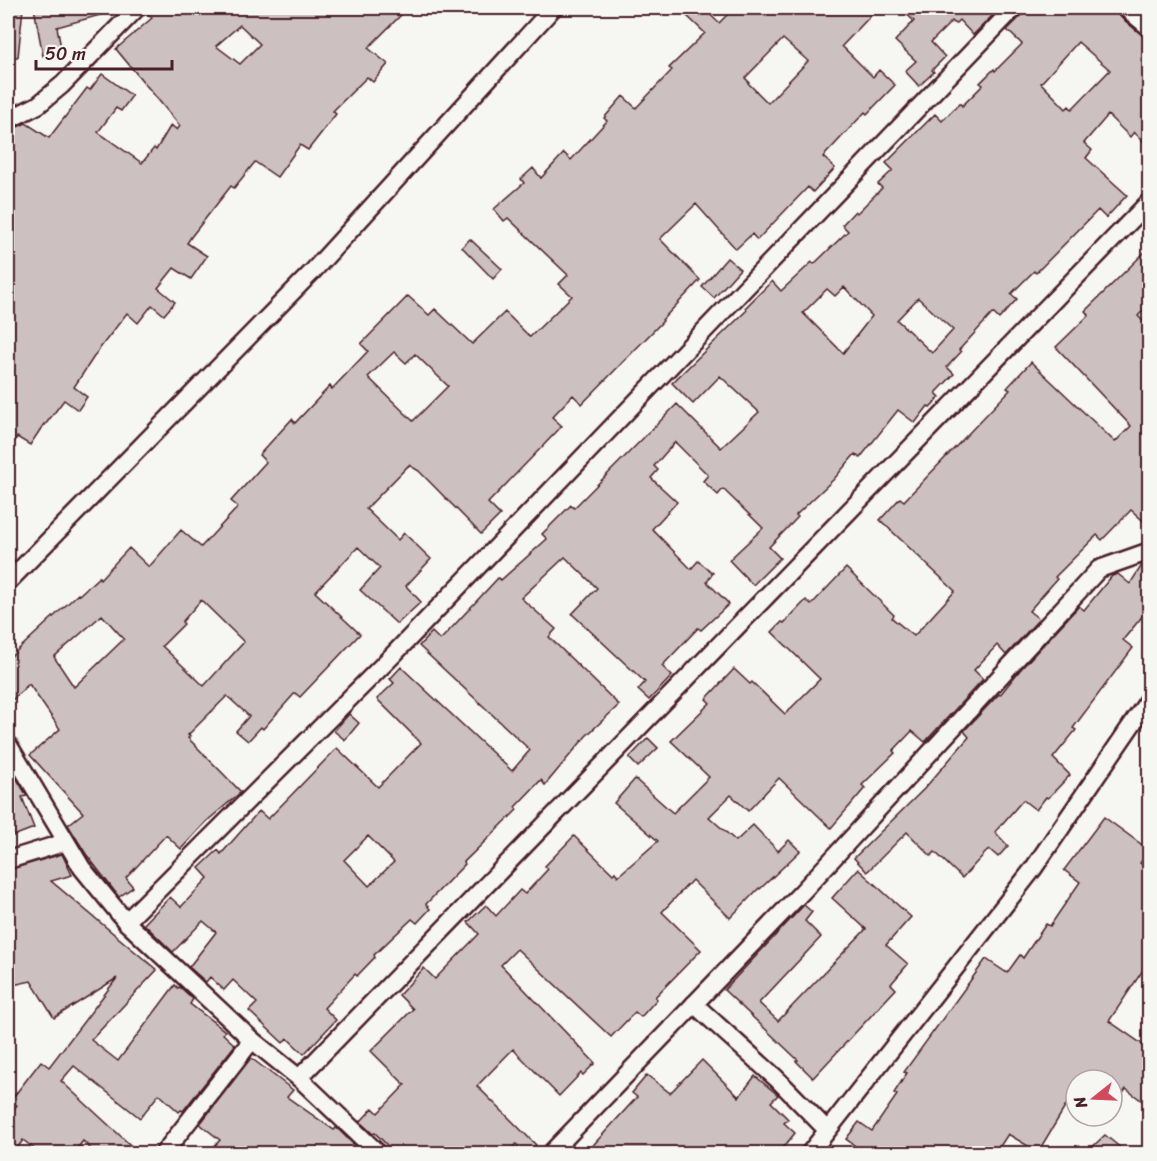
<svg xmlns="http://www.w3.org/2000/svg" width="1157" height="1161" font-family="Sriracha,sans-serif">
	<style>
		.building { fill: #ccc1c0; stroke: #4a1f2b; stroke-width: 1.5; fill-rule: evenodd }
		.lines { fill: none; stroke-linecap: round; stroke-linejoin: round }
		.street-casing { stroke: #4a1f2b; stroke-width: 21 }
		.street { stroke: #f6f6f2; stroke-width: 16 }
	</style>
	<rect width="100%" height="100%" fill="#f6f6f2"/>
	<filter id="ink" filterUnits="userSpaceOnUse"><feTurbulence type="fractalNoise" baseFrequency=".0167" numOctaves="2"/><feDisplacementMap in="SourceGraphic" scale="12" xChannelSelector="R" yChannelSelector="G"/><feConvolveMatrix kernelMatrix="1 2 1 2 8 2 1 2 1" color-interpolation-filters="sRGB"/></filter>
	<g filter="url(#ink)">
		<g class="building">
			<path d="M8,8H23L18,57H8Z"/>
			<path d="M34,8H111V12L57,27L62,53L43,56Z"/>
			<path d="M147,8H408L368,48L388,64L373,82L367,77L333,111L336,114L308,150L300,145L277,177L255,162L234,188L231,186L191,237L187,243L207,256L191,279L174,268L158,288L175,302L164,315L152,305L138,323L127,313L97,352L74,387L87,397L78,410L64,400L45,425L44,424L30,445L17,437L8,451V135L11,130L26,123L49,138L87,88L90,90L102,74L132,96L121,111L116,108L98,132L142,163L154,148L156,150L171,125L177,130L180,126L116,49L152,18L146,12ZM240,25L260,44L240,64L216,46Z"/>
			<path d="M695,8H703L719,23L734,8H878L842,46L873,77L879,70L895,85L867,114L865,112L823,157L835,168L813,192L808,187L757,240L752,234L736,249L696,204L660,239L700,280L662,320L663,321L582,404L573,395L552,417L562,426L488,503L500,515L481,534L419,471L409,465L366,509L398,540L404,533L431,559L406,586L421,602L397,624L360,590L380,568L358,547L315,592L360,634L300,697L295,693L263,729L261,727L248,741L236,731L249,716L227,696L188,735L190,736L188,738L241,792L207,821L181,849L166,835L126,878L133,887L119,897L86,854L68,825L83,813L30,755L60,729L29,684L8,704V659L78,594L79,595L99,577L100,579L129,548L149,567L181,530L201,547L238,507L231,501L266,462L259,455L292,419L295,423L330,386L332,389L368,351L361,344L408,296L429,315L435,309L472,344L505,312L530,337L572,296L559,284L568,275L508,218L504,221L494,209L524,183L521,179L533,168L541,178L564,153L571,160L607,121L604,118L623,96L636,108L672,70L669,68L705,33L687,16ZM783,39L808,61L768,103L748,83L749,82L745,78ZM394,352L406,363L415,354L448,386L413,421L368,377ZM201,600L244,642L204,686L162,646L184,624L182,622ZM102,615L124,639L74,687L54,657Z"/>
			<path d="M900,8H1000L973,35L959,20L955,24L952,21L931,42L945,57L932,70L934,72L919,86L905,71L916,61L895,41L914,21Z"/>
			<path d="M1024,8H1110L1143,36L1149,38V147L1134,132L1130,137L1108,115L1084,143L1092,150L1086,158L1127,195L1106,218L1098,210L1036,273L1034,271L1011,294L1017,299L999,319L993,313L959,350L961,352L947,367L954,374L936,393L940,397L930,407L928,406L915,423L898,410L860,458L855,454L834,479L796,515L798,517L769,547L780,558L753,585L729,560L763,528L723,489L718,495L703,481L708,475L675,442L654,466L658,470L651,478L677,502L652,529L691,569L698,561L713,573L707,582L729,604L701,630L698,628L662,666L672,676L649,700L638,690L645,682L572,614L597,588L565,557L521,598L556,629L549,637L619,705L586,736L545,785L541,780L515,807L517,810L464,862L465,864L426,904L430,909L417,923L412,919L374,955L375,957L357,976L355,974L324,1008L336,1020L304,1054L287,1038L283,1043L249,1011L257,1003L233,980L224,990L210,977L206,982L189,967L216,932L203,921L173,952L144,924L170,897L181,907L208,878L199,868L218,850L221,854L259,811L268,819L337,748L378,787L421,743L377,699L394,683L390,679L401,667L512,771L530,750L419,646L432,632L440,640L446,634L498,578L501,580L547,539L542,534L571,505L574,508L677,404L721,448L759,412L720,376L693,404L672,383L747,310L745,308L772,281L781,291L812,262L814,264L848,231L842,225L855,211L857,213L882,188L878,184L893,170L886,163L935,114L942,121L960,103L962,106L983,85L980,83L994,69L995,71L1022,44L1007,30L1022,15ZM1078,42L1110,70L1072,109L1069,106L1066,109L1041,83ZM844,287L872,316L843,353L803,313L827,289L835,296ZM918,298L953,330L932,353L897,320ZM368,836L394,862L369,886L344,860Z"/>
			<path d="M470,239L502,269L493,279L462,247Z"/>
			<path d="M1149,248V304L1138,316L1149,327V526L1131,510L1102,540L1097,535L1055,577L1057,579L1029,611L1039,619L1006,655L997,645L974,670L983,679L925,742L912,731L893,751L895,753L862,785L865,788L831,828L779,778L748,811L731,795L709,817L736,841L753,825L778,851L789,840L800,851L760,889L759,888L730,918L692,880L662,912L701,950L655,997L657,999L641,1017L635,1012L611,1037L517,949L501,965L595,1063L583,1075L581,1073L559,1096L513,1049L477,1086L536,1145L527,1154L516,1144L506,1154H396L375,1133L373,1134L360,1122L373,1108L378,1113L405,1085L371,1051L413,1009L399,995L424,968L435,979L479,934L468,922L486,905L496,916L520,890L525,894L548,869L545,866L574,836L613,874L615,872L618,876L658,841L614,803L635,779L673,813L709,777L671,741L710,703L706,699L734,669L750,684L752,682L785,714L820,679L772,632L782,622L784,623L806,600L811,605L846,568L894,615L892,618L914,636L955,591L880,520L900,498L904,501L1010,390L1007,388L1031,362L1115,442L1131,426L1056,347L1089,315L1085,311Z"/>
			<path d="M727,258L740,269L714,298L702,287Z"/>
			<path d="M1149,562V608L1123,640L1133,648L1073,728L1076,730L1053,758L1070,775L1048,798L1046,797L1036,810L1023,800L995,832L1008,846L998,857L989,849L962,878L935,852L931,856L907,832L867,872L854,858L924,789L969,737L964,731L999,694L1000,695L1020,670L1079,606L1084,610L1112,576L1118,574L1130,584L1142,565Z"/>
			<path d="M349,714L359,723L345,740L334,731Z"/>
			<path d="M648,738L658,748L638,767L629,758Z"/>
			<path d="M8,764L27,796L22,797L34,828L8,838Z"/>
			<path d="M1104,817L1149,850L1140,863L1149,870V975L1143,970L1109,1021L1149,1049V1106L1126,1089L1112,1109V1080H1076V1089L1038,1152L1008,1134L995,1154H866L846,1139L859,1122L872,1131L897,1095L894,1093L907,1073L904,1072L986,959L1007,973L1020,955L1023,958L1046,924L1050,926L1080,882L1064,870Z"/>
			<path d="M62,854L72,875L51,881L157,970L91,1040L118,1061L175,985L178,988L180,987L193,999L190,1004L225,1031L223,1034L235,1045L183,1111L181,1110L179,1112L159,1094L140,1118L74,1066L61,1081L140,1154H96L83,1141L73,1154H41L23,1140L13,1154H8V1117L17,1105L11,1100L41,1061L49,1067L117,978L54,1018L31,981L8,986V909L13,907L8,885V870Z"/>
			<path d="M858,869L911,917L886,945L908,964L891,984L896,989L813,1078L796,1061L798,1060L724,990L804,905L812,912L805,921L821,937L759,1003L778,1021L866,929L832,898Z"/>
			<path d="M251,1058L293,1090L287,1097L334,1130L336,1128L340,1131L360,1151L358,1154H207L220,1140L200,1124Z"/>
			<path d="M702,1060L739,1097L755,1076L778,1095L771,1102L788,1119L784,1123L795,1133L778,1154H585L637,1097L632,1093L647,1075L670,1093Z"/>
			<path d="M1105,1135L1128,1154H1085Z"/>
		</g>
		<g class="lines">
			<defs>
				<g id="street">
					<path d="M1126,8L1150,28"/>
					<path d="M8,120L38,105L62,85L137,8"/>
					<path d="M8,582L313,271L553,8"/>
					<path d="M8,744L82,868L126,922L252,1040L299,1078L379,1154"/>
					<path d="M8,860L66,842"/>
					<path d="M126,922L393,655L1014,8"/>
					<path d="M694,1004L776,1078L827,1130"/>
					<path d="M299,1078L1150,201"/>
					<path d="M163,1154L252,1040"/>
					<path d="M550,1154L802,892L1099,569L1150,551"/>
					<path d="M809,1154L1033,869L1150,698"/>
				</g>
			</defs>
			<use href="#street" class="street-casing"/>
			<use href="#street" class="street"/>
		</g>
	</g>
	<rect width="1157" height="1161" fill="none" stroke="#f6f6f2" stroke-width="30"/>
	<rect x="15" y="15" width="1127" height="1131" fill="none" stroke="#4a1f2b" stroke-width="2" filter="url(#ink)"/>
	<g transform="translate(1094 1098) rotate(252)"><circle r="28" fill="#f6f6f2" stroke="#b1a0a2" stroke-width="1.5"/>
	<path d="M0-4.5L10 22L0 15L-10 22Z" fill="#d1495b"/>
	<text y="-9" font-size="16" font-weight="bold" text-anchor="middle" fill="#4a1f2b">N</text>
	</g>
	<path d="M36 60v9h136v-9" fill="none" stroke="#4a1f2b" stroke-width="3"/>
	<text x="45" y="60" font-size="18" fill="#4a1f2b" stroke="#f6f6f2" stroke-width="4.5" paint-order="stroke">50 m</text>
</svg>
